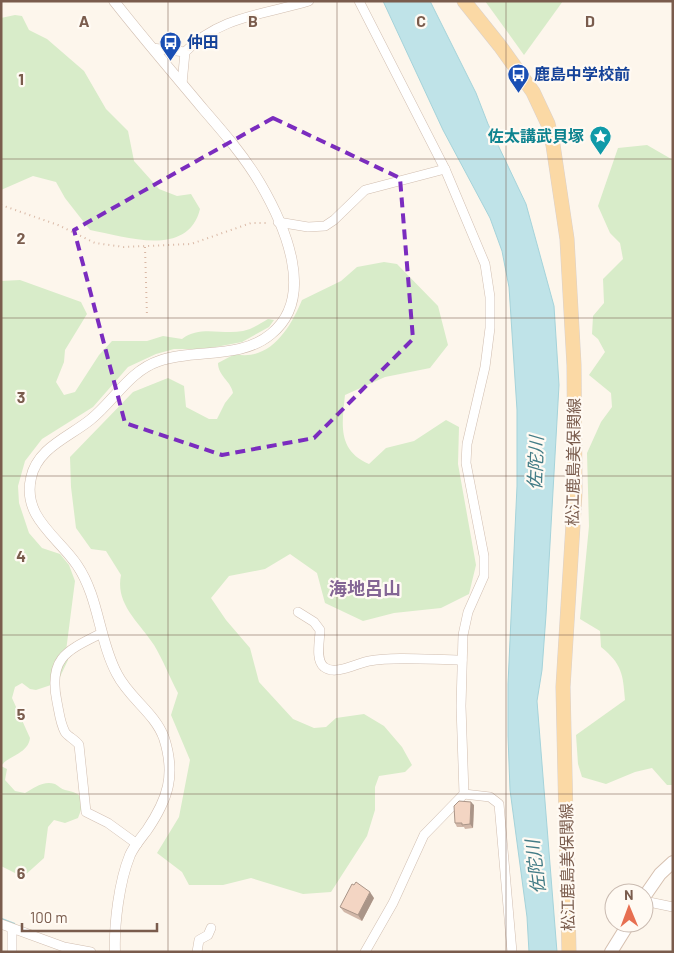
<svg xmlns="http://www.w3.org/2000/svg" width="674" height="953" font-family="Barlow,'Noto Sans JP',sans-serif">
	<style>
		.green { fill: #d8ecc9 }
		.water { fill: #bfe3e8; stroke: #a5d3da }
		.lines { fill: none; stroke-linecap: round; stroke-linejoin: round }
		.stream { stroke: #a5d3da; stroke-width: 2.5 }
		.minor-casing { stroke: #d1beb0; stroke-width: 10 }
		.tertiary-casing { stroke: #d1beb0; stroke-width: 11 }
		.secondary-casing { stroke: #d6c0b0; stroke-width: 14 }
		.primary-casing { stroke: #dad1cd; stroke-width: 15 }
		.path { stroke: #d9b8a5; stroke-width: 2; stroke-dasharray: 1 4; stroke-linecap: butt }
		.minor { stroke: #fff; stroke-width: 9 }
		.tertiary { stroke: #fff; stroke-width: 10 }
		.secondary { stroke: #fff; stroke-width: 12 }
		.primary { stroke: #fbd9a5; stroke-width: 14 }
		.wall { fill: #d1b7a8 }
		.shaded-wall { fill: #aa9588 }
		.building { fill: #f3d5c3; stroke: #aa9588 }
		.marked { fill: none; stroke: #7b2cbf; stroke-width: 4; stroke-dasharray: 10 6; stroke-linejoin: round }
		.grid { fill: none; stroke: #7a5c4d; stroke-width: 1; stroke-opacity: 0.55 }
		.labels { text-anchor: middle; stroke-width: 4.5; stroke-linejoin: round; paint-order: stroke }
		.transit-label { font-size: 16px; font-weight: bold; fill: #164399; stroke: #fffaf3; text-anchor: start }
		.culture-label { font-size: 16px; font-weight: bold; fill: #0d838f; stroke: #fffaf3; text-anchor: end }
		.street-label { font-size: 16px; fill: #7a5c4d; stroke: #fffaf3 }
		.water-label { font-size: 18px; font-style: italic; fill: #437c86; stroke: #fffaf3 }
		.neighbourhood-label { font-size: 18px; font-weight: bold; fill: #846695; stroke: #fffaf3 }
		.grid-label { font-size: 16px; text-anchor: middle; font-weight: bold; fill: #7a5c4d; stroke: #fffaf3; stroke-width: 4.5; stroke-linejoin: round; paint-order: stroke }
	</style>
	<rect width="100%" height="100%" fill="#fdf6ec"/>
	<g class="green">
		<path d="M485,1H563L524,55Z"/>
		<path d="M15,15L22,16L29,30L47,39L84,71L106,109L128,131L134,161L159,189L177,196L191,194L200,209C188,258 126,237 90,230L65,198L56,182L33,176L1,190V18Z"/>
		<path d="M647,145L673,160V785H667L652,768L635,772L606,784L582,777L578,764L576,735L625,700C623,674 622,664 601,647L600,631L580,619L589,526L587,453L601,422L612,407L611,393L589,375L605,352L598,339L592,334L593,316L604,303L603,279L623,259L620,243L610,233L598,206L618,148Z"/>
		<path d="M384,262L397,264L438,306L448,345L430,368L385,377L345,395C342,424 337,450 369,464L386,448L414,441L446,420L459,427L458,464L476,565L469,594L441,608L394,613L363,621L325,603L317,573L290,554L265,569L229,576L211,598L226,620L250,648L259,682L293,719L314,728L326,727L336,718L364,714L384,726L402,747L412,765L405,772L379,776L375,787V810L367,836L331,892L303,894L251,878L223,885H189L182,872L157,853L179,817L190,760L171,715L178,693C170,678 163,660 154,645C139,622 115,604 121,575L106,551L91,549L76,528L71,487L70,457L133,392L168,378L184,386L186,407L209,419H217L225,403L233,393C231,381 218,376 218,363L235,354C270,362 291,327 302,300L341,281L357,267Z"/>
		<path d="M20,280L81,302L87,314L65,350L64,362L56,382L64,395L75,392L99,355L112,341H147L163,336L182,339C200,325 222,335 243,331C253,329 259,324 268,319L274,320L269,327L242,342L205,349H174L156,354L128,367L93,407L42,439L25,461L18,486L19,503L29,533L42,548L60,554L69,565L75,581L66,651L68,660L59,679L54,684L36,690L30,689L22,683L15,687L12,698L30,738C28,754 9,755 1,766L7,769L5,780L15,791L25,793C34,788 44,780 55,784C59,786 61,789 65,790C85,794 85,800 78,818L65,823L54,820L48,827L44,858L23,877L1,866V281Z"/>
	</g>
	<path class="water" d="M383,1H430L476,93L488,124L526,204L554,306L559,385L546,615L542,670L537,701L557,952H529L527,917L510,790L508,736V684L517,486V410L509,287L502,251L490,218L443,130Z"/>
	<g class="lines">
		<path class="stream" d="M1,919L14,924"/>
		<defs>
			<g id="minor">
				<path d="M359,1L445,169L485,264L490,297V328L485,367L467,444L466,463L484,556V576L468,612L463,635L461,706L464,794L424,835L393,903L365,952"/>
				<path d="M152,48L185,52L182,84"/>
				<path d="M185,52C220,16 263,15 309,1"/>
				<path d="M278,222L308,227L325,226L334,220L365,190L445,169"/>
				<path d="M298,612L314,622L320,630C320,640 315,660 324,667C335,676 357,663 369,661C395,656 434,660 462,660"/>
				<path d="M102,633C66,651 48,658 57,702C59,711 60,723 65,732C68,737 75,739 79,745L86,812L108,823L137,844"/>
				<path d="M464,794L490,797L499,804L512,952"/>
				<path d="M644,901L673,907"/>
				<path d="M1,924L64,947L91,952"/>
				<path d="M12,952V929"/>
				<path d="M197,952L199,940L208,935L211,928"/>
			</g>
			<path id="tertiary" d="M114,1C143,38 174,74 204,110C224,133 244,156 260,183C284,224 317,297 271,334C240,360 195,348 159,361C129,371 114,401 90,420C69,437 37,448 31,478C22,517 58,537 77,565C99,597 99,641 117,674C129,698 155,713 164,738C176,775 168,799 147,830C141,838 134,846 130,855C119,882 114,924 115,952"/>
			<g id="secondary">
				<path d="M644,897L660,874L673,862"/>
				<path d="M611,952L629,923"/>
			</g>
			<path id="primary" d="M464,1L500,46L533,92L548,124L553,145L567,239L574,365L575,492L563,687L569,952"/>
		</defs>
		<use href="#minor" class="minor-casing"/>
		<use href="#tertiary" class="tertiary-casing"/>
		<use href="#secondary" class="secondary-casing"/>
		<use href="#primary" class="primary-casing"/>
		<g class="path">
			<path d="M1,205L58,225L95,243L124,247L191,244L251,223H269"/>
			<path d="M145,247L147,317"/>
		</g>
		<use href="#minor" class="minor"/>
		<use href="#tertiary" class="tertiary"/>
		<use href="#secondary" class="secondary"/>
		<use href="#primary" class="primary"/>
	</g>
	<g class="wall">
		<path d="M474,805L473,828L465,829L464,827H457L455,823Z"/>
		<path d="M374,898L362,921L344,912L340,907Z"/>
	</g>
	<g class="shaded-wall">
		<path d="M471,802L474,805L473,828L470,824Z"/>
		<path d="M370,892L374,898L362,921L358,915Z"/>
	</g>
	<g class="building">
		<path d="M459,801L471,802L470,824L462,825V823H455L454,806Z"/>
		<path d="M356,882L370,892L358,915L340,907L352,884L354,885Z"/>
	</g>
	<path class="marked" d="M273,118L400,178L413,339L314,438L222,455L125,423L74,230Z"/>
	<path class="grid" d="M168,1V952M337,1V952M506,1V952M1,159H673M1,318H673M1,476H673M1,635H673M1,794H673"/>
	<defs>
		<symbol id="bus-pin" viewBox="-11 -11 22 30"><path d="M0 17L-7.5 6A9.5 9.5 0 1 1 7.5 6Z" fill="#1a4fb4" stroke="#fffaf3"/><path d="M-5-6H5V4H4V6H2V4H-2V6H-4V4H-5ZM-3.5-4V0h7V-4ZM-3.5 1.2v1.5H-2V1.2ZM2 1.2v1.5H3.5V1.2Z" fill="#fff"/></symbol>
		<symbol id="sight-pin" viewBox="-11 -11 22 30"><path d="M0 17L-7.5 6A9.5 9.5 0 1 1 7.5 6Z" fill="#0f9aa8" stroke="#fffaf3"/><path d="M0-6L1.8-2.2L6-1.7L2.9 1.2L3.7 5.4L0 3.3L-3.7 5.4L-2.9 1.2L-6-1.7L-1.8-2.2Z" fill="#fff"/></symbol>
	</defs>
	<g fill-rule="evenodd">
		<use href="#bus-pin" x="158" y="30" width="25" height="34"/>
		<use href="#bus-pin" x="506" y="62" width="25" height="34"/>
		<use href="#sight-pin" x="588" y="124" width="25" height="34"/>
	</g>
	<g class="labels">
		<g class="transit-label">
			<text x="187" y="48">仲田</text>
			<text x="534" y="80">鹿島中学校前</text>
		</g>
		<g class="culture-label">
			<text x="584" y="142">佐太講武貝塚</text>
		</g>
		<g class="street-label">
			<text transform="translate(573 462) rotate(-89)" y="6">松江鹿島美保関線</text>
			<text transform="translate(567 867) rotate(-91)" y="6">松江鹿島美保関線</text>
		</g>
		<g class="water-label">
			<text transform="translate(536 463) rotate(-88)" y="6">佐陀川</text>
			<text transform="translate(536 867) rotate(-97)" y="6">佐陀川</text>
		</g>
		<g class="neighbourhood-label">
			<text x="365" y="595">海地呂山</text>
		</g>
	</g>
	<g class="grid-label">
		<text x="84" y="27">A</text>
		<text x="253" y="27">B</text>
		<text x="421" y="27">C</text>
		<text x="590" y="27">D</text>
		<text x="21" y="85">1</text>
		<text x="21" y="244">2</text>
		<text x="21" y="403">3</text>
		<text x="21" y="562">4</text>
		<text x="21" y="720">5</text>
		<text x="21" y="879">6</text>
	</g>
	<rect width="674" height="953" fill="none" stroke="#7a5c4d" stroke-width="5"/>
	<g transform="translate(629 908) rotate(359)"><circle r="24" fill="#fffaf3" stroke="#cabbb1"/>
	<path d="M0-4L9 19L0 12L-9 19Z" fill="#e76f51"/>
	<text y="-8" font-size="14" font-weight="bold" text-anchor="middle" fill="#7a5c4d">N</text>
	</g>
	<path d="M22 923v8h135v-8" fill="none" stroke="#7a5c4d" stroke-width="2.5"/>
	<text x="30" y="923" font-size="15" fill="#7a5c4d" stroke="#fffaf3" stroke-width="4" paint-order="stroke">100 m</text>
</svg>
